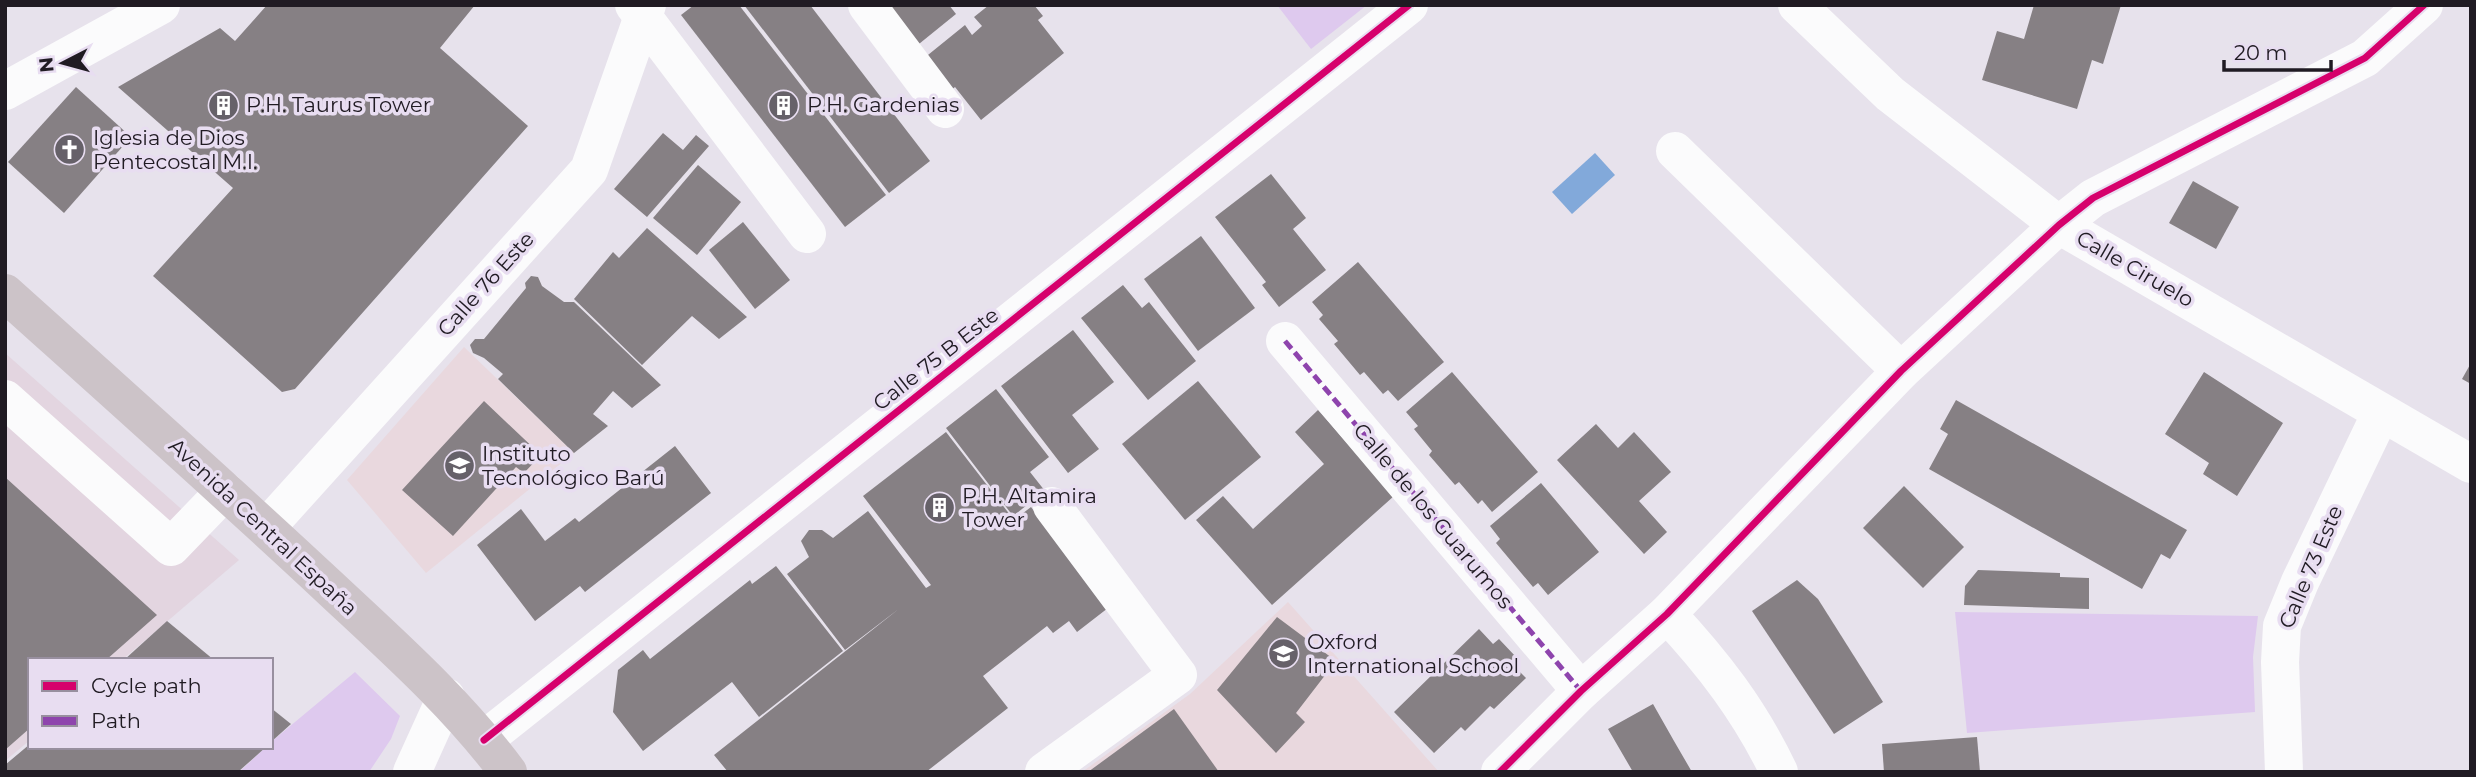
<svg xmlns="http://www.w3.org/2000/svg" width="2476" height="777" font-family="Montserrat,sans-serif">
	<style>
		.industrial { fill: #e3d5e0 }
		.education { fill: #e9d8de }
		.green { fill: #dec9ee }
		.water { fill: #82a9da }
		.building { fill: #868084 }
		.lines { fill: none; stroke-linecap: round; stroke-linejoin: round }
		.minor { stroke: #fbfbfc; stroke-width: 38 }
		.major { stroke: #ccc3c8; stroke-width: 38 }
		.quiet { stroke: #8e44ad; stroke-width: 5; stroke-dasharray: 10 5; stroke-linecap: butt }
		.cycleway-casing { stroke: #e8ddf1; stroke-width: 11 }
		.cycleway { stroke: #d6006c; stroke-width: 7 }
		.labels { text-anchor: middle; stroke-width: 7; stroke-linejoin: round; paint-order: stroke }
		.poi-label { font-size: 21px; fill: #201b23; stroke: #e8ddf1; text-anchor: start }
		.street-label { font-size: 21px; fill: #201b23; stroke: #e8ddf1 }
	</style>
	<rect width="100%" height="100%" fill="#e7e2ec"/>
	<path class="industrial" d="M5,353L239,560L122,660H30V740L5,761Z"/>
	<g class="education">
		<path d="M464,347L574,453L426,573L347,480Z"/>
		<path d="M1288,602L1439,772H1082L1190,694Z"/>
	</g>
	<g class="green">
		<path d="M1277,5H1367L1311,49Z"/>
		<path d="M1955,612L2258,616L2253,657L2255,712L1967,733Z"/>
		<path d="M355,672L400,716L391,739L369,772H239L266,747H271V742Z"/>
	</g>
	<path class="water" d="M1595,153L1615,175L1572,214L1552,192Z"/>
	<g class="building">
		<path d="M267,5H475L440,48L528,126L295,389L282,392L153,276L233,188L118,87L220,28L235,41Z"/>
		<path d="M694,5H739L886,195L845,227L681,15Z"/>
		<path d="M744,5H810L930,161L889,193Z"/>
		<path d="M889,5H949L956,14L914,48Z"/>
		<path d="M989,5H1034L1043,16L1038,20L1064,53L981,120L955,87L949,92L923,59L965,25L972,35L982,26L974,17Z"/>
		<path d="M2034,5H2121L2103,64L2092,60L2077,109L1982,80L1997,31L2024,39Z"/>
		<path d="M76,87L131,137L64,213L8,162Z"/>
		<path d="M663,133L683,150L696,135L709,146L647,217L614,189Z"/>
		<path d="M698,165L741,202L697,255L653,218Z"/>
		<path d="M1271,174L1306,218L1293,229L1326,270L1279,307L1262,285L1266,282L1215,217Z"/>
		<path d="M2193,181L2239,207L2216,249L2169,223Z"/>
		<path d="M743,222L790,280L755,309L709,250Z"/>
		<path d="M647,228L747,317L719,339L692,316L642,365L574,299L613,252L619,258Z"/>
		<path d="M1201,236L1255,308L1198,351L1144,279Z"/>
		<path d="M1358,262L1444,362L1398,401L1388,390L1383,394L1364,372L1360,375L1334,344L1338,341L1319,319L1323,315L1312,302Z"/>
		<path d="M531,276L538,277L542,286L564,302H574L661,385L632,408L613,391L593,414L608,426L574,453L498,379L503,374L484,358L473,353L470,345L475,339H484L526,288L525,283Z"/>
		<path d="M1123,285L1142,308L1149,302L1196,361L1148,400L1081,318Z"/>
		<path d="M1073,330L1114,382L1072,415L1099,449L1068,473L1001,386Z"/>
		<path d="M2471,363V384L2462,379Z"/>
		<path d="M1452,372L1538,472L1492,512L1482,500L1478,504L1459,482L1455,485L1429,455L1432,451L1414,429L1418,426L1406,412Z"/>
		<path d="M2204,372L2283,423L2237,496L2203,474L2209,463L2165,434Z"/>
		<path d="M1198,381L1261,457L1185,520L1122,444Z"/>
		<path d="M996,389L1049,457L1030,472L1045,491L1013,516L946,428Z"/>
		<path d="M1956,400L2187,530L2170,559L2161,554L2142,589L1929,469L1948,434L1940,429Z"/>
		<path d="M484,401L541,455L524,473L516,467L453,536L402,490Z"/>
		<path d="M1318,410L1394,496L1272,605L1196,520L1223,496L1253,529L1324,464L1295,432Z"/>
		<path d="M1596,424L1618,448L1634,432L1671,472L1639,501L1667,532L1644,554L1557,460Z"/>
		<path d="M946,432L1014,520L1031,507L1108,608L1077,632L1069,621L1053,633L1047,626L983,676L1008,708L926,772H728L714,755L900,608L845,650L787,574L809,557L801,541L809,530H822L833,538L868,511L926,588L931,585L863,496Z"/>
		<path d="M675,446L711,493L585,592L580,586L535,621L477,545L521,509L545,541L575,518L579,522Z"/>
		<path d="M5,477L157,615L106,660H30V728L5,750Z"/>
		<path d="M1541,483L1599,552L1548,595L1538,583L1533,587L1496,543L1500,539L1490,526Z"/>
		<path d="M1904,486L1964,547L1923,588L1863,528Z"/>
		<path d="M776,566L843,651L759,717L732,682L643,751L613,712L618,670L643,650L650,659L750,580L752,584Z"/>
		<path d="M1978,570L2060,573V577L2089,578V609L1964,605L1965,586Z"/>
		<path d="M1797,580L1818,599L1883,702L1834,734L1752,611Z"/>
		<path d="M1277,617L1336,661L1296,713L1305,722L1276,753L1217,690Z"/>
		<path d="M167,621L214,660H124Z"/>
		<path d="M1479,629L1493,644L1499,639L1516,657L1510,662L1526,678L1494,709L1490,706L1465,731L1461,727L1434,753L1394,712Z"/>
		<path d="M1653,704L1674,741L1692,772H1633L1608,729Z"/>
		<path d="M271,708L291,724L271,742Z"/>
		<path d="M1174,709L1219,772H1088Z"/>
		<path d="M1977,737L1980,772H1884L1882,744Z"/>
		<path d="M30,744V747H266L238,772H5V765Z"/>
	</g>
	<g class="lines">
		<g class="minor">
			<path d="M634,5L807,234"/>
			<path d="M867,5L945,109"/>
			<path d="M1797,5L1890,94L2059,225L2471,464"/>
			<path d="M5,91L161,5"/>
			<path d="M1675,151L1901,371"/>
			<path d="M1285,341L1581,691"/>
			<path d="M5,399L171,547L225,491"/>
			<path d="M266,528L589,170L647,5"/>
			<path d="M1667,614C1713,663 1750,711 1779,772"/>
			<path d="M484,740L1409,5"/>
			<path d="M412,772L446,697"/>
			<path d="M1044,772L1178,675L1052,506"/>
			<path d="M1500,772L1581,691L1667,614L1901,371L2059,225L2093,198L2365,58L2424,5"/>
			<path d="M2284,772L2280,662L2282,626L2300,582L2381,413"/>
		</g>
		<path class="major" d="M5,293C113,390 222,487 328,586C391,645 456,702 508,772"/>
		<path class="quiet" d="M1285,341L1581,691"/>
		<defs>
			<g id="cycleway">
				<path d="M484,740L1409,5"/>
				<path d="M1500,772L1581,691L1667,614L1901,371L2059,225L2093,198L2365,58L2424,5"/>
			</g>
		</defs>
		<use href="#cycleway" class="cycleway-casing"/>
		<use href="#cycleway" class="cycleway"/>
	</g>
	<defs>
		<symbol id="building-disc" viewBox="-11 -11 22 22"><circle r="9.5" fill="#666169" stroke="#e8ddf1"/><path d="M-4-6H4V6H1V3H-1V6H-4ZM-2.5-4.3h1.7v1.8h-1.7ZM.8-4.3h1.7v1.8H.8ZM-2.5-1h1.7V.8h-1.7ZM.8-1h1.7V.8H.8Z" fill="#fff"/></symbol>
		<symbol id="church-disc" viewBox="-11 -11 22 22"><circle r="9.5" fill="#666169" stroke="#e8ddf1"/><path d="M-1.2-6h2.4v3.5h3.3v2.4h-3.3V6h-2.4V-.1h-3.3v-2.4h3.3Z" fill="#fff"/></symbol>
		<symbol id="school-disc" viewBox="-11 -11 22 22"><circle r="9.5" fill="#666169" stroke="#e8ddf1"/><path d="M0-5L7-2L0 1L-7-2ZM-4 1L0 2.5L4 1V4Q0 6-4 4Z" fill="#fff"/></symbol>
		<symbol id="university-disc" viewBox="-11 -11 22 22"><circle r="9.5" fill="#666169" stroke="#e8ddf1"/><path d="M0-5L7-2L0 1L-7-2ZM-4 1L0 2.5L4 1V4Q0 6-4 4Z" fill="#fff"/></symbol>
	</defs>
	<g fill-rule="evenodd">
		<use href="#building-disc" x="206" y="88" width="35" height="35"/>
		<use href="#building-disc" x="766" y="88" width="35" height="35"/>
		<use href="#church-disc" x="52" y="132" width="35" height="35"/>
		<use href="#school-disc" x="442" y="448" width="35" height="35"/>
		<use href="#building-disc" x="922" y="490" width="35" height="35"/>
		<use href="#university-disc" x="1266" y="636" width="35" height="35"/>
	</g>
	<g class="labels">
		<g class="poi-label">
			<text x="246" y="112">P.H. Taurus Tower</text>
			<text x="807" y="112">P.H. Gardenias</text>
			<text x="93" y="145">Iglesia de Dios<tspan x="93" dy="24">Pentecostal M.I.</tspan></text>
			<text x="482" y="461">Instituto<tspan x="482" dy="24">Tecnológico Barú</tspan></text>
			<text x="962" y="503">P.H. Altamira<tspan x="962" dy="24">Tower</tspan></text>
			<text x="1307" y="649">Oxford<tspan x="1307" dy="24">International School</tspan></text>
		</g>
		<g class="street-label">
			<text transform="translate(2135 269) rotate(30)" y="7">Calle Ciruelo</text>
			<text transform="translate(486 284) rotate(-48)" y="7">Calle 76 Este</text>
			<text transform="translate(936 359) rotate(-38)" y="7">Calle 75 B Este</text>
			<text transform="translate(1433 516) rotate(50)" y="7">Calle de los Guarumos</text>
			<text transform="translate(263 527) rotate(43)" y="7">Avenida Central España</text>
			<text transform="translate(2311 567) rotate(-67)" y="7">Calle 73 Este</text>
		</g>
	</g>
	<rect width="2476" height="777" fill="none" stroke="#201b23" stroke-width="14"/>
	<rect x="28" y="658" width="245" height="91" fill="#e8ddf1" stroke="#988f9f" stroke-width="2"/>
	<rect x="42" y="681" width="35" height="10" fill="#d6006c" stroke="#988f9f" stroke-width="2"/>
	<text x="91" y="693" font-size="21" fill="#201b23">Cycle path</text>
	<rect x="42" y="716" width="35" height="10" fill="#8e44ad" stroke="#988f9f" stroke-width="2"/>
	<text x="91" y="728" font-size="21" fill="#201b23">Path</text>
	<g transform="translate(63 63) rotate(264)" stroke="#e8ddf1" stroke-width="5" paint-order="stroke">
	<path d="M0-5L12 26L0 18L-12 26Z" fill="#201b23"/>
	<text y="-10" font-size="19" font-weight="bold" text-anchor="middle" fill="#201b23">N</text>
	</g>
	<path d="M2224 60v10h107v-10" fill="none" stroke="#201b23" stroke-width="3.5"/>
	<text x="2234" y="60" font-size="21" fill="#201b23" stroke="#e8ddf1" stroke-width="5" paint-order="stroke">20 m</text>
</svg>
